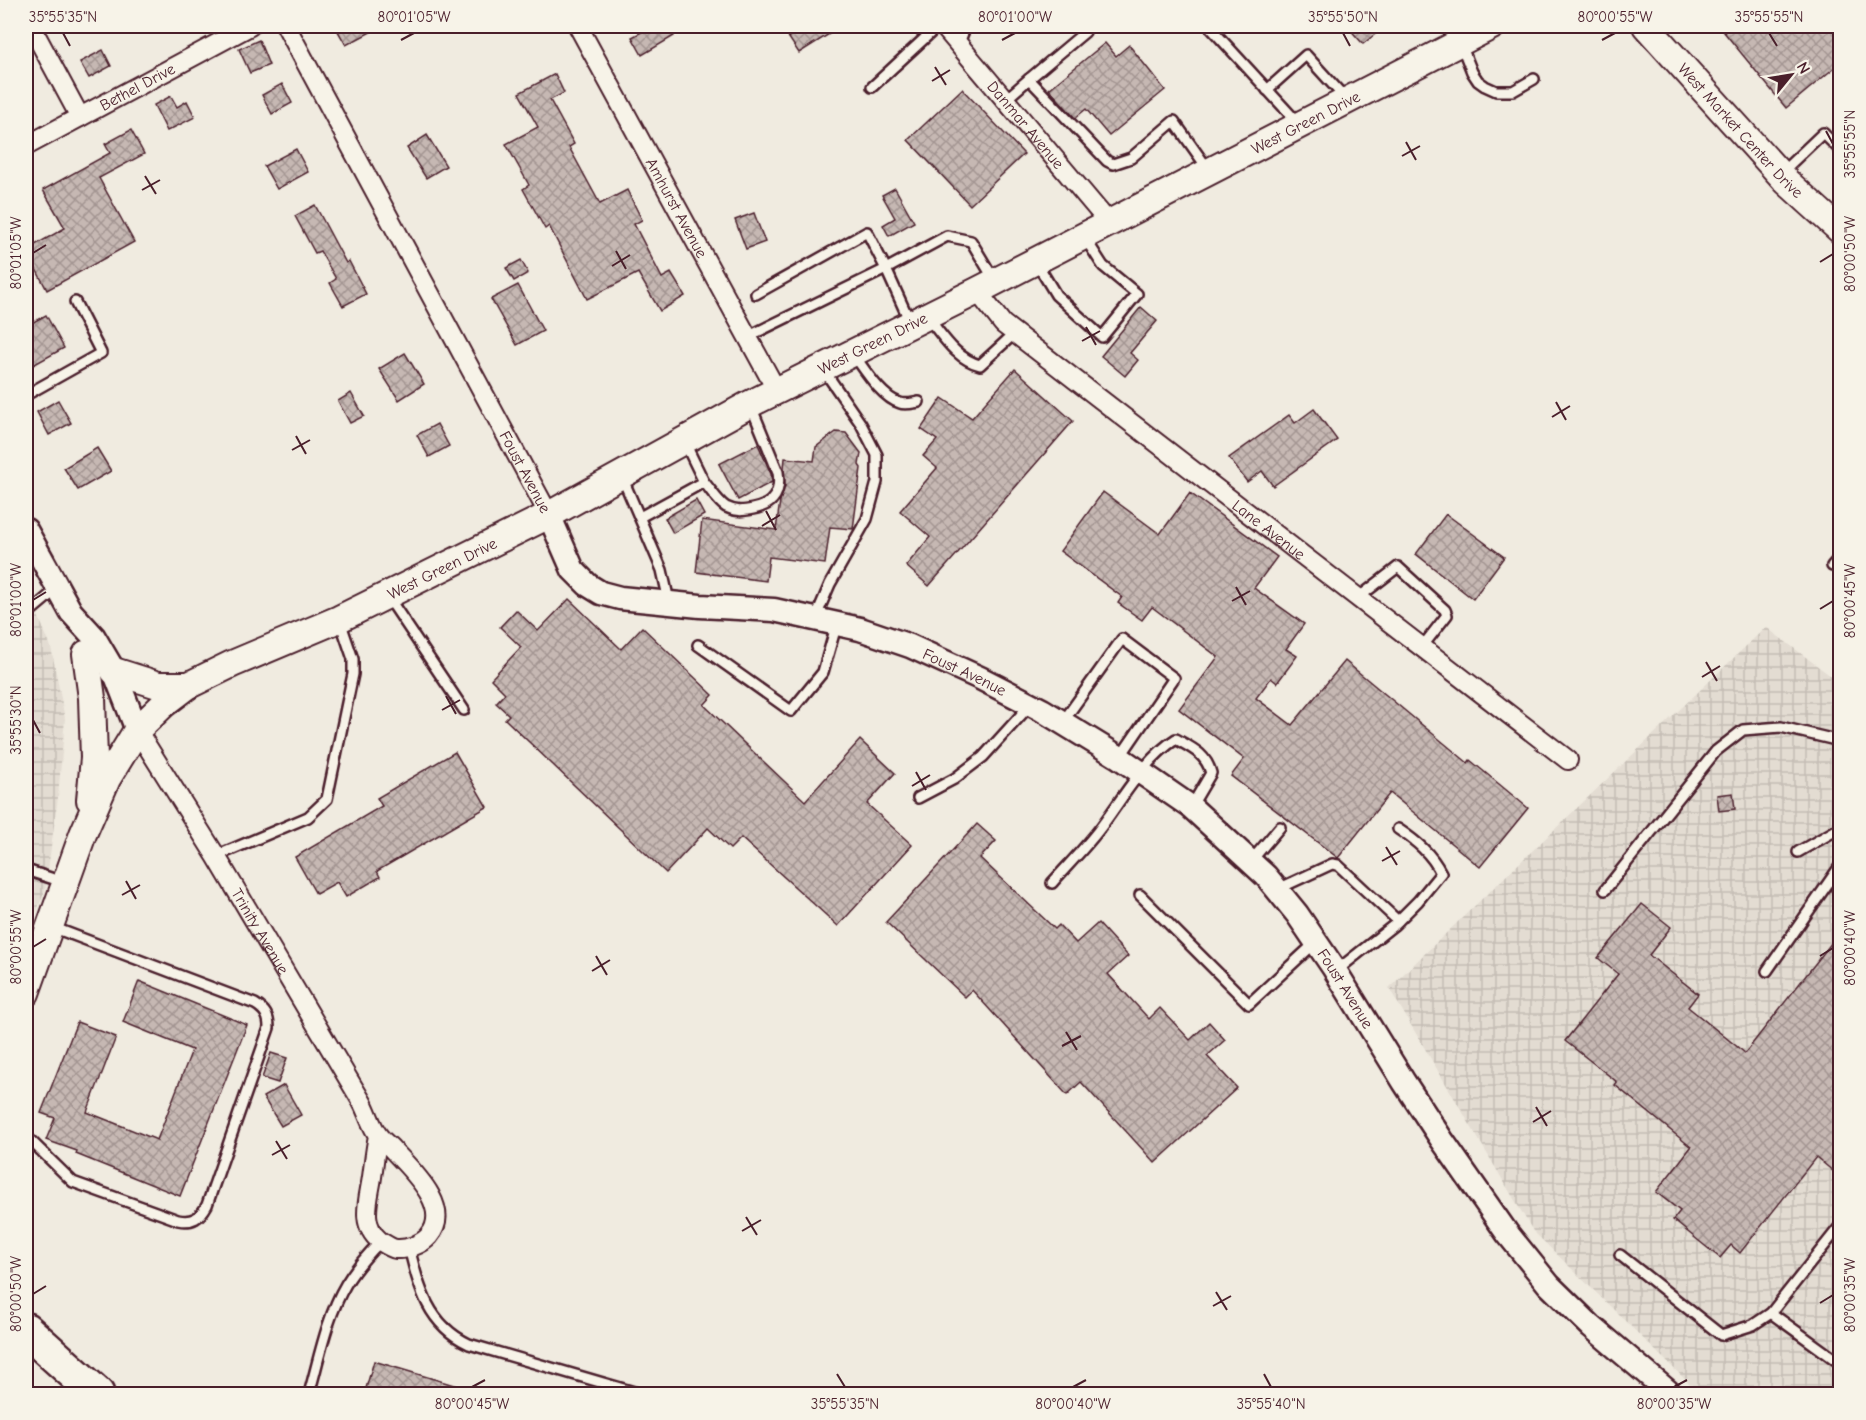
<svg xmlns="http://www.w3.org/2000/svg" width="1866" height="1420" font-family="'Comic Neue',sans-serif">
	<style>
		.industrial { fill: url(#industrial-grid) }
		.building { fill: url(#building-cross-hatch); stroke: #4a1f2b; stroke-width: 1.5 }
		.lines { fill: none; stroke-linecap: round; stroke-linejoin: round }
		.service-casing { stroke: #4a1f2b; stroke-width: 14 }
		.minor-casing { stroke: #4a1f2b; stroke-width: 22 }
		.tertiary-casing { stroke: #4a1f2b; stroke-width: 27 }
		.secondary-casing { stroke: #4a1f2b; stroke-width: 30 }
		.motorway-casing { stroke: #4a1f2b; stroke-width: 38 }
		.service { stroke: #f7f3e8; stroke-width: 9 }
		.minor { stroke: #f7f3e8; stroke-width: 18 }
		.tertiary { stroke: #f7f3e8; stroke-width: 22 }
		.secondary { stroke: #f7f3e8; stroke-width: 26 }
		.motorway { stroke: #f7f3e8; stroke-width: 33 }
		.ticks { fill: none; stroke: #4a1f2b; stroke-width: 2 }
		.labels { text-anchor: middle; stroke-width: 4.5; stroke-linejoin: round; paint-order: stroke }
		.street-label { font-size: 16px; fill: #4a1f2b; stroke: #f7f3e8 }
		.neatline { fill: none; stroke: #4a1f2b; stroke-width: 2 }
		.ticks-label { font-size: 15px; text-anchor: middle; fill: #4a1f2b }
	</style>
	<defs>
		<pattern id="industrial-grid" width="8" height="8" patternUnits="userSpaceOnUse" patternTransform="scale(1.5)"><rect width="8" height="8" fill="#e3dcd2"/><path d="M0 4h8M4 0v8" fill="none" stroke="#c4bcb4"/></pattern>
		<pattern id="building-cross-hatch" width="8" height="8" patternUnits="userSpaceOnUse" patternTransform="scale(1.5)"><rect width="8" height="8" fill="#c6b8b3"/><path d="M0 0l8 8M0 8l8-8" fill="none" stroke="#a39592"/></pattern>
	</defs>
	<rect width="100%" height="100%" fill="#f0ebe0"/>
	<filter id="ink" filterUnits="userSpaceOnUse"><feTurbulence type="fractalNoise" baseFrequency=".0167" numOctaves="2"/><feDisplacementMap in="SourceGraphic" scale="12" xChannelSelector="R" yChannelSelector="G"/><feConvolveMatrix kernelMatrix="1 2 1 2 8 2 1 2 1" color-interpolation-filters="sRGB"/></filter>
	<g filter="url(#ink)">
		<g class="industrial">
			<path d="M26,586L51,647L65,719L58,797L45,891L26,937Z"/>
			<path d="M1766,627L1840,683V1394H1700L1533,1231L1389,988Z"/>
		</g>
		<g class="building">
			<path d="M335,26H382L346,45Z"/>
			<path d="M653,26H668L674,36L642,55L632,37Z"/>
			<path d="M781,26H842L799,53Z"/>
			<path d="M1347,26H1385L1363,44Z"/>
			<path d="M1719,26H1840V63L1786,108Z"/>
			<path d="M259,40L269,65L250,73L239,49Z"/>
			<path d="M1105,43L1116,56L1129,45L1165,90L1109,136L1086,109L1075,118L1049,89Z"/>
			<path d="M103,50L111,66L89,78L80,62Z"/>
			<path d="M555,74L564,93L550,100L574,144L569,147L600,204L627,190L642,220L634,224L662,278L671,273L685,296L660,311L638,273L587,299L549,226L545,229L523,189L529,185L506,144L538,127L519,93Z"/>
			<path d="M282,84L292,103L272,114L262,95Z"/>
			<path d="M962,89L1024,154L970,205L908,140Z"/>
			<path d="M171,96L177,107L187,101L195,117L167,131L154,105Z"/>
			<path d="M131,130L144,154L99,178L134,242L47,290L26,250L65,228L43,190L110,153L105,144Z"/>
			<path d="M427,135L446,166L426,178L407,148Z"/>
			<path d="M296,149L308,172L277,189L264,166Z"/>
			<path d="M895,188L914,222L889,236L883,225L895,218L882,195Z"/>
			<path d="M315,205L346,263L349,261L366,294L343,306L330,283L336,279L320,251L315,253L295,216Z"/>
			<path d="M754,213L765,242L746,249L735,220Z"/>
			<path d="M521,260L528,273L514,281L506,268Z"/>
			<path d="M518,285L543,331L517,345L491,299Z"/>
			<path d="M1141,307L1157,321L1130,353L1138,360L1125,376L1101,356Z"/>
			<path d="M46,315L64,348L26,369V326Z"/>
			<path d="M405,353L424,384L399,400L379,369Z"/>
			<path d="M1015,369L1073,421L929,586L906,566L930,537L900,511L937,468L923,456L937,440L921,429L942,398L972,418Z"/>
			<path d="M351,393L364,416L350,423L338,401Z"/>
			<path d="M58,400L71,423L49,435L37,412Z"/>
			<path d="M1314,409L1337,440L1273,486L1262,471L1247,482L1229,458L1289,415L1295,423Z"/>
			<path d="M437,424L449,446L429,457L417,435Z"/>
			<path d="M836,432L846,433L861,453L859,465L861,468L853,529L830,527L825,564L769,557L766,581L696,572L702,520L776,530L780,501L785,486L784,468L785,458L814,461L816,447Z"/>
			<path d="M758,444L771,474L772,482L738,500L719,464Z"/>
			<path d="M97,448L111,471L78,490L64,468Z"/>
			<path d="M1103,492L1160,534L1190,493L1277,557L1254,588L1304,624L1286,649L1297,656L1277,683L1271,678L1256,698L1292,725L1345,661L1468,763L1470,760L1528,808L1480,867L1390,793L1338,858L1231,776L1244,759L1179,709L1218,657L1152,607L1142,620L1118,603L1122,597L1060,551Z"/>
			<path d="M696,500L704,515L673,533L665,518Z"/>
			<path d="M1446,514L1504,557L1473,599L1416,554Z"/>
			<path d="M569,599L621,649L642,627L713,695L704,705L805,801L860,740L895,773L867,804L912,845L838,926L741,838L730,849L708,828L666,873L505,719L509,715L496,703L505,693L491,679L521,647L500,627L516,610L538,631Z"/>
			<path d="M455,752L487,807L377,871L380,877L346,897L337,882L316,894L295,857L382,806L377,798Z"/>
			<path d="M1733,793L1735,809L1719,811L1717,795Z"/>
			<path d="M977,824L996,841L980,858L1055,929L1059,925L1076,943L1098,923L1128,956L1108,974L1149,1019L1160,1008L1190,1040L1209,1022L1225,1040L1207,1056L1237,1088L1155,1163L1081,1082L1067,1095L972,990L965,997L886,922Z"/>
			<path d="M1642,904L1671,927L1649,955L1698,994L1688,1007L1745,1053L1840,932V1177L1816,1157L1740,1253L1731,1245L1720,1258L1673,1220L1680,1211L1656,1192L1691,1147L1615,1085L1617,1082L1565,1041L1618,974L1598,958Z"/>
			<path d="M139,981L247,1025L180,1196L76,1154L77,1151L46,1140L55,1118L41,1113L77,1022L116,1037L87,1112L157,1140L192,1050L123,1022Z"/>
			<path d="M271,1053L287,1058L278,1083L262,1078Z"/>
			<path d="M284,1085L301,1115L281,1126L263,1097Z"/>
			<path d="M374,1361L474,1391L473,1395H364Z"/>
		</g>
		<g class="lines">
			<defs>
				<g id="service">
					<path d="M1209,26L1298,123"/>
					<path d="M1445,26L1460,42L1472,72L1478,81L1485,86L1496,91H1513L1534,79"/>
					<path d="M958,45L966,26"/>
					<path d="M1029,79L1085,32"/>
					<path d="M872,87L938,26"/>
					<path d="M1267,90L1306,55L1346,99"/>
					<path d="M1005,100L1029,79L1107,161L1113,164L1131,158L1174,121L1208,169"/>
					<path d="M1781,173L1823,133L1840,150"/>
					<path d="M1036,262L1056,295L1102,337L1137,294L1103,266L1085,238"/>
					<path d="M928,318C943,336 956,359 980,365L1015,333"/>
					<path d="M910,322L886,269L947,236L971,241L995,281"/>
					<path d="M747,337L886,269L867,232L756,294"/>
					<path d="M854,355C865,370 882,398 900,403C905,405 913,403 919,402"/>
					<path d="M26,395L101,353L75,302"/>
					<path d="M622,477L662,570L669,601"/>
					<path d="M704,482C711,490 718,502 726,507C736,512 743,511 753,509C774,505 781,492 778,472L751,406"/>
					<path d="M640,517L704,482L685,443"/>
					<path d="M1832,566L1840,557"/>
					<path d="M388,597L464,710"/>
					<path d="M1358,598L1398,567L1445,610L1447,615L1422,647"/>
					<path d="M26,615L57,589"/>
					<path d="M815,619L830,584L867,519L877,482V455L861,424L823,369"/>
					<path d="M698,645L791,711L823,672L837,623"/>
					<path d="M1062,723L1122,639L1174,678L1120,757"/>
					<path d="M918,798L954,779L983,757L1031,704"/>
					<path d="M1798,852L1840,828"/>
					<path d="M216,856L308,817L327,799L353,674V659L340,621"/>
					<path d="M1251,861L1280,827"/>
					<path d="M26,870L63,882"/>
					<path d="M1052,883C1067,866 1084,849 1098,831C1122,800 1143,760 1176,739C1192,748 1206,754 1211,773L1191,807"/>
					<path d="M1278,889L1332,864L1338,865L1398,921"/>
					<path d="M1605,890L1716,751L1743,730L1781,727L1840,741"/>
					<path d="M1140,895L1249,1004L1316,942"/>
					<path d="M26,938L43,944"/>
					<path d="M1336,971L1394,925L1418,901L1441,873C1431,853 1416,841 1398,829"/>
					<path d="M1767,971L1840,866"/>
					<path d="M26,1136L73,1182L178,1220C192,1223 200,1218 207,1205L269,1028C269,1016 265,1010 255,1004L52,927"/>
					<path d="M409,1247C419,1288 428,1325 469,1344L641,1394"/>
					<path d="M1620,1255L1721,1335L1753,1325L1771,1313L1840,1363"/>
					<path d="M1771,1313L1840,1226"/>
					<path d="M309,1394C319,1359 327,1316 346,1284C355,1269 368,1254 381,1241"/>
				</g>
				<g id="minor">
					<path d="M31,26L80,117"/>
					<path id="s1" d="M286,26L549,515"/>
					<path id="s2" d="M578,26L777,391"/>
					<path id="s3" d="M943,26L1109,223"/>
					<path id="s4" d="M26,146L250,26"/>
					<path id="s5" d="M977,291L1003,324L1568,760"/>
					<path id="s6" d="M137,730L216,856L362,1102C368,1113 371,1126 378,1135C381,1140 387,1144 391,1148C409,1168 454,1207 429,1236C422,1244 407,1250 396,1249C390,1248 385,1244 380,1241C359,1224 369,1199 372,1177C374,1163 375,1150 378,1136"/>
				</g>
				<g id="tertiary">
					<path id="s7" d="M549,515L573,570L588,585L601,593L620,598L700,606L774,610L860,629L910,646L980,678L1042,710L1117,756L1191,807L1266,876L1297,914L1333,967L1404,1082L1442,1140L1507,1233L1549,1285L1591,1326L1671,1394"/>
					<path d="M26,530L71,612L94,637L114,671L137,730"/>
				</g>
				<g id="secondary">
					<path id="s8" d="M1646,26L1787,182L1840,230"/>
					<path d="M86,654L92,698L94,758L90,800"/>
					<path d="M114,671L158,685H189"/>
					<path id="s9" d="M26,993L83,834L107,779L137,730L164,704L189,685L232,664L339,619L549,515L750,404L977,291L1492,26"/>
				</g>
				<path id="motorway" d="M26,1330L97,1394"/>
			</defs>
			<use href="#service" class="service-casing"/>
			<use href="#minor" class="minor-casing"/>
			<use href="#tertiary" class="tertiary-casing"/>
			<use href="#secondary" class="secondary-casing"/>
			<use href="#motorway" class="motorway-casing"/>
			<use href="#service" class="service"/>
			<use href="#minor" class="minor"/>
			<use href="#tertiary" class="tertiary"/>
			<use href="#secondary" class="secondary"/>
			<use href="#motorway" class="motorway"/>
		</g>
	</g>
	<path class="ticks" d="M63,33L70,46M1343,33L1350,46M1769,33L1777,46M401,40L414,33M1002,40L1015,33M1602,40L1615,33M935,67L946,85M932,81L950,70M1826,131L1833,144M1406,142L1416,160M1402,156L1420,146M145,176L156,194M142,190L160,180M616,251L626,269M33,253L46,245M1820,262L1833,254M612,266L630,255M1086,327L1096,345M1082,341L1100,331M1556,402L1566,420M1552,417L1570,406M296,436L306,454M292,450L310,440M766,511L776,530M762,526L780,515M1236,587L1246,605M33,600L46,592M1232,601L1250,591M1820,609L1833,601M1706,662L1717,681M1702,677L1720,666M446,696L456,714M442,710L460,700M33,720L40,733M916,772L926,790M912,786L930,775M1386,847L1397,865M1382,861L1400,851M126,881L136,899M122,895L140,885M33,947L46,939M596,956L607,975M1820,956L1833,948M592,971L610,960M1066,1032L1077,1050M1062,1046L1081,1036M1536,1107L1547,1126M1533,1122L1551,1111M276,1141L287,1159M272,1155L290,1145M746,1217L757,1235M742,1231L761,1220M1216,1292L1227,1310M33,1294L46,1286M1820,1303L1833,1295M1213,1306L1231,1296M837,1374L845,1387M1264,1374L1271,1387M472,1387L485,1380M1073,1387L1086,1380M1674,1387L1687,1380"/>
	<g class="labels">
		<g class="street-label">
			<text dy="6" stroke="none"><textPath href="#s4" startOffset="126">Bethel Drive</textPath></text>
			<text dy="6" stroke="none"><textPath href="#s9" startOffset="1606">West Green Drive</textPath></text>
			<text dy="6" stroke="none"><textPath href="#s3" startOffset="129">Danmar Avenue</textPath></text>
			<text dy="6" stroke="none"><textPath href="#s8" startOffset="141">West Market Center Drive</textPath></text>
			<text dy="6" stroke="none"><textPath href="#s2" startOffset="207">Amhurst Avenue</textPath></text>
			<text dy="6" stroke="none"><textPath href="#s9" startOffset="1120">West Green Drive</textPath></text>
			<text dy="6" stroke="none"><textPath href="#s1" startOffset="506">Foust Avenue</textPath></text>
			<text dy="6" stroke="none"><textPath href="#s5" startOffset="378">Lane Avenue</textPath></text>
			<text dy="6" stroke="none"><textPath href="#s9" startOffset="634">West Green Drive</textPath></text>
			<text dy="6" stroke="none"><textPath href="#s7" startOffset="472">Foust Avenue</textPath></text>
			<text dy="6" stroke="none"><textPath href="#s6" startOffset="236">Trinity Avenue</textPath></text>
			<text dy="6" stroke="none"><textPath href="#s7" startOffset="976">Foust Avenue</textPath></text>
		</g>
	</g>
	<rect width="1866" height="1420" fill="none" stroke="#f7f3e8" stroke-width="66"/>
	<g transform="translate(1791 75) rotate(60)" stroke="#f7f3e8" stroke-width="4.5" paint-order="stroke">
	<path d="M0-4.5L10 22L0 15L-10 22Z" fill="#4a1f2b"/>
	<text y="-9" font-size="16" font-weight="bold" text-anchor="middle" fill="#4a1f2b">N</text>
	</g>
	<rect x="33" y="33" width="1800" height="1354" class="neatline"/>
	<g class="ticks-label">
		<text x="63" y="22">35°55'35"N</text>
		<text x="414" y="22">80°01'05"W</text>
		<text x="1015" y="22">80°01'00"W</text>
		<text x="1343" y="22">35°55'50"N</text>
		<text x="1615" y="22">80°00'55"W</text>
		<text x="1769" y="22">35°55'55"N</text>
		<text transform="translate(1850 144) rotate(-90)" y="5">35°55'55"N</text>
		<text transform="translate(16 253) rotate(-90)" y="5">80°01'05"W</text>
		<text transform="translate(1850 254) rotate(-90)" y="5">80°00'50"W</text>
		<text transform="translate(16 600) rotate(-90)" y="5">80°01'00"W</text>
		<text transform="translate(1850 601) rotate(-90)" y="5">80°00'45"W</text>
		<text transform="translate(16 720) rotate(-90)" y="5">35°55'30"N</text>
		<text transform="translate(16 947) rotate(-90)" y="5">80°00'55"W</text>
		<text transform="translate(1850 948) rotate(-90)" y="5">80°00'40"W</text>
		<text transform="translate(16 1294) rotate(-90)" y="5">80°00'50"W</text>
		<text transform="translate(1850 1295) rotate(-90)" y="5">80°00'35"W</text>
		<text x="472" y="1409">80°00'45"W</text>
		<text x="845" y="1409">35°55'35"N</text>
		<text x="1073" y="1409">80°00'40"W</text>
		<text x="1271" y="1409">35°55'40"N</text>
		<text x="1674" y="1409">80°00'35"W</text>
	</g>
</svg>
